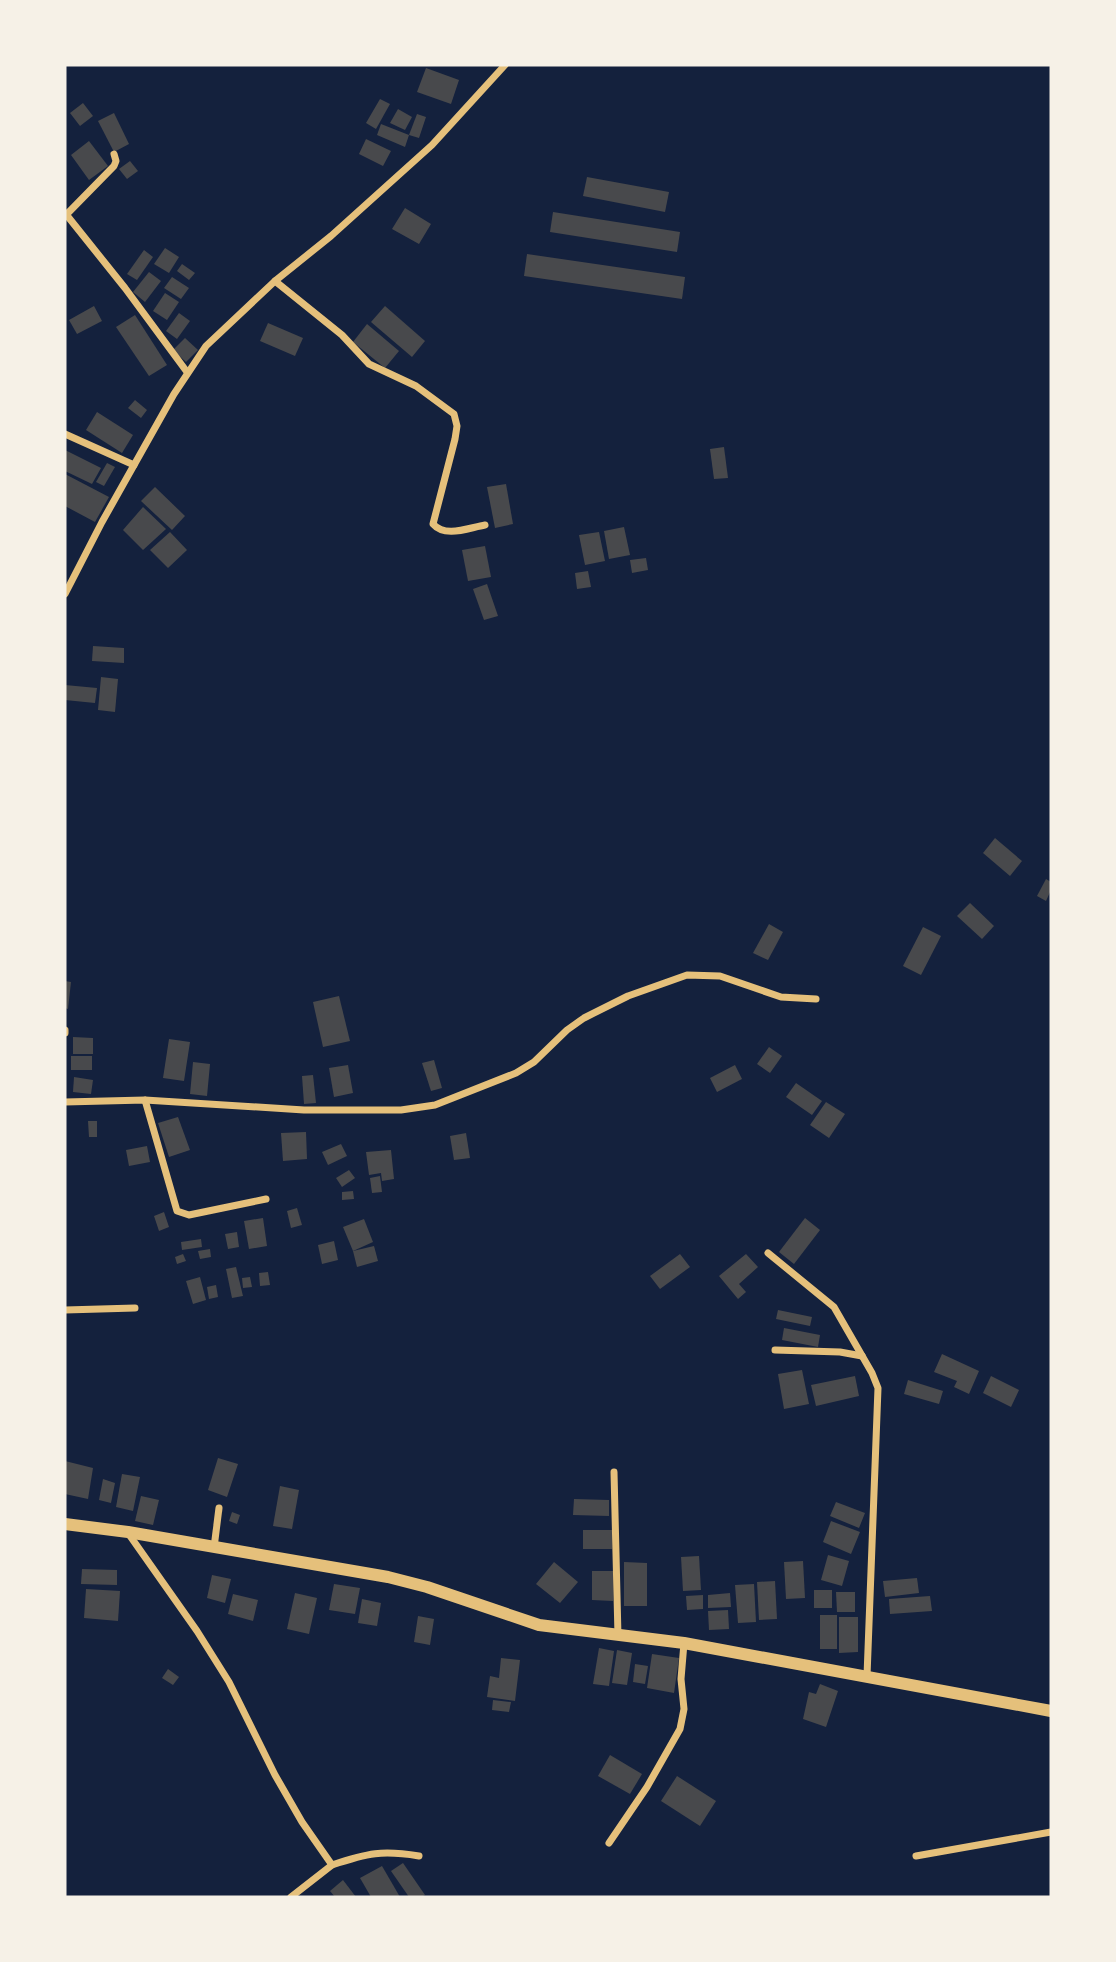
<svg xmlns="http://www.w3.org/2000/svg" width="1116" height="1962" font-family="Roboto,sans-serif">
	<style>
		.building { fill: #48494c }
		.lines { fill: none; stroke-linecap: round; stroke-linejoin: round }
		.minor { stroke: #e5c07b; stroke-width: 7 }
		.secondary { stroke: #e5c07b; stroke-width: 12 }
	</style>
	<rect width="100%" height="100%" fill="#14213d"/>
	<g class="building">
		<path d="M426,68L459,80L451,104L417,92Z"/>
		<path d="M380,99L390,104L376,129L366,123Z"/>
		<path d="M83,103L93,116L80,126L70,113Z"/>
		<path d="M398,109L412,117L405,130L390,123Z"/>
		<path d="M114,113L129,144L114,152L98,121Z"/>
		<path d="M417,114L426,117L419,138L409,135Z"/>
		<path d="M381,124L409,135L405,147L377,135Z"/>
		<path d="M366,139L391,151L383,166L359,154Z"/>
		<path d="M89,141L108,166L89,180L71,155Z"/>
		<path d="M130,161L138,171L127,179L119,169Z"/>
		<path d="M587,177L669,192L665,212L583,196Z"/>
		<path d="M405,208L431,224L419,244L392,229Z"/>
		<path d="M553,212L680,232L677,252L550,232Z"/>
		<path d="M165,248L179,257L169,273L154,264Z"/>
		<path d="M144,250L153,257L137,280L127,274Z"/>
		<path d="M527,254L685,277L682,299L524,276Z"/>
		<path d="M182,264L195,273L189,280L177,271Z"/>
		<path d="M149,272L161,281L145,302L133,292Z"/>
		<path d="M172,277L189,288L181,299L164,288Z"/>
		<path d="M165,293L179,302L167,320L153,311Z"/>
		<path d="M94,306L102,321L77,334L69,320Z"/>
		<path d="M385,306L425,341L412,357L371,322Z"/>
		<path d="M179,313L190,321L177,339L166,331Z"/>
		<path d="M135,315L167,365L149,376L116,327Z"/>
		<path d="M268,323L303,338L295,356L260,341Z"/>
		<path d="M367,324L399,351L385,368L353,342Z"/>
		<path d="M185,338L198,350L186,362L173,350Z"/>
		<path d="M135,400L147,410L141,418L128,408Z"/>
		<path d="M97,412L133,435L122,453L86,430Z"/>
		<path d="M724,447L728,478L714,479L710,449Z"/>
		<path d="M65,450L101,468L92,484L65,471Z"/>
		<path d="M107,463L115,467L104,486L96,482Z"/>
		<path d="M65,474L109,497L95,522L65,506Z"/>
		<path d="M506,484L513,524L495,528L487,487Z"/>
		<path d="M155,487L185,516L172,530L141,501Z"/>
		<path d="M143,507L166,529L143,550L123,530Z"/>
		<path d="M624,527L630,555L609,559L604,531Z"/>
		<path d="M170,532L187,550L168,568L150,550Z"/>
		<path d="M599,532L605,561L585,565L579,535Z"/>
		<path d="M485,546L491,577L468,581L462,550Z"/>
		<path d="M646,558L648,570L632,573L630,560Z"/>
		<path d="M588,571L591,587L577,589L575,573Z"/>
		<path d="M487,584L498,616L484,620L473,589Z"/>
		<path d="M93,646L124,648V663L92,661Z"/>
		<path d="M101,677L118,679L115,712L98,710Z"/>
		<path d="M65,685L97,688L95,703L65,700Z"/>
		<path d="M995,838L1022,861L1010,876L983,853Z"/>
		<path d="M1046,879L1051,882V890L1046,901L1037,896Z"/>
		<path d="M970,903L994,926L982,939L957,916Z"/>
		<path d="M769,924L783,932L768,960L753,953Z"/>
		<path d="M923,927L941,936L921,975L903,966Z"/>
		<path d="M65,981L71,982L68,1009L65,1008Z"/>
		<path d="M339,996L350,1041L323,1047L313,1002Z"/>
		<path d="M73,1037L93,1038V1054H73Z"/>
		<path d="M169,1039L190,1042L184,1081L163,1078Z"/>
		<path d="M769,1047L782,1056L770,1073L757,1064Z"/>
		<rect x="71" y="1056" width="21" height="14"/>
		<path d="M434,1060L442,1088L431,1091L422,1063Z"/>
		<path d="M193,1062L210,1064L207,1096L190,1094Z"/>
		<path d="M348,1065L353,1093L334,1097L329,1068Z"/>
		<path d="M735,1065L742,1079L717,1092L710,1078Z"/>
		<path d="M313,1075L316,1103L304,1104L302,1076Z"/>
		<path d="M74,1077L93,1080L91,1094L73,1092Z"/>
		<path d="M796,1083L822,1101L812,1115L786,1097Z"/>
		<path d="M826,1102L845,1114L829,1138L810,1125Z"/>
		<path d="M178,1117L190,1150L169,1157L158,1123Z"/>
		<path d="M88,1121H97V1137H89Z"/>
		<path d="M306,1132L307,1159L283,1161L281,1133Z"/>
		<path d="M466,1133L470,1158L454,1160L450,1136Z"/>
		<path d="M341,1144L347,1156L328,1165L322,1152Z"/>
		<path d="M147,1146L150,1162L129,1166L126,1150Z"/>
		<path d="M391,1150L394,1179L382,1181L381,1173L369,1175L366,1152Z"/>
		<path d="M349,1170L355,1178L342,1187L336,1178Z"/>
		<path d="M380,1176L382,1192L372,1193L370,1178Z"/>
		<path d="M353,1191L354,1199L342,1200V1192Z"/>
		<path d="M297,1208L302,1225L291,1228L287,1211Z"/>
		<path d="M164,1212L169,1227L159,1231L154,1216Z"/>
		<path d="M263,1218L267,1246L249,1249L244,1221Z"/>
		<path d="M805,1218L820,1230L794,1264L779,1252Z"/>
		<path d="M364,1219L373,1242L353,1251L343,1227Z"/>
		<path d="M237,1232L239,1247L228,1249L225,1234Z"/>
		<path d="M201,1239L202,1247L182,1250L181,1242Z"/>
		<path d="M334,1241L338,1260L322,1264L318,1245Z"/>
		<path d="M374,1246L378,1261L357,1267L353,1251Z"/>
		<path d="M210,1249L211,1257L200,1259L198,1251Z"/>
		<path d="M183,1254L186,1261L177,1264L175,1257Z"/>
		<path d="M680,1254L690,1267L660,1289L650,1276Z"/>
		<path d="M746,1254L758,1267L739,1284L746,1292L738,1299L719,1276Z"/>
		<path d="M236,1267L243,1296L232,1298L226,1269Z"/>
		<path d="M268,1272L270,1285L260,1286L259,1273Z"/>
		<path d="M200,1277L206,1300L193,1304L186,1281Z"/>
		<path d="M250,1277L252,1287L243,1288L242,1278Z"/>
		<path d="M216,1285L218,1297L209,1299L207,1287Z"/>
		<path d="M778,1310L812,1317L810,1326L776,1319Z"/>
		<path d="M784,1328L820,1335L818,1347L782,1340Z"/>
		<path d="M942,1354L979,1371L969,1394L954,1387L957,1381L934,1372Z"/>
		<path d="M802,1370L809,1404L784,1409L778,1374Z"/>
		<path d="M855,1376L859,1396L816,1406L811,1385Z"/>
		<path d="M991,1376L1019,1390L1011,1407L983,1393Z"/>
		<path d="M908,1380L943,1391L939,1404L904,1394Z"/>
		<path d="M218,1458L238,1464L227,1497L208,1490Z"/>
		<path d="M65,1461L93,1468L88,1499L65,1494Z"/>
		<path d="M122,1474L140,1477L133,1511L116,1507Z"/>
		<path d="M103,1479L115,1483L111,1503L99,1500Z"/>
		<path d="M280,1486L299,1490L292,1529L273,1526Z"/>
		<path d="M141,1496L159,1500L153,1525L135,1521Z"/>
		<path d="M574,1499L609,1500V1516L573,1515Z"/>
		<path d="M836,1502L865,1513L859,1528L830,1516Z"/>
		<path d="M232,1512L240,1515L237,1524L229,1521Z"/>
		<path d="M831,1521L860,1532L851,1554L823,1542Z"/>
		<rect x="583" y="1530" width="29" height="19"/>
		<path d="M828,1555L849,1561L842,1586L821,1580Z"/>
		<path d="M699,1556L701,1590L683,1591L681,1557Z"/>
		<path d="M803,1561L805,1598L786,1599L784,1562Z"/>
		<path d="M554,1562L578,1582L560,1603L536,1584Z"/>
		<path d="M624,1562L647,1563V1606H624Z"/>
		<path d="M82,1569L117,1570V1585L81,1584Z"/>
		<path d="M592,1571H613V1601L592,1600Z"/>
		<path d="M212,1575L231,1579L225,1603L207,1598Z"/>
		<path d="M917,1578L919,1593L885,1597L883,1581Z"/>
		<path d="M775,1581L777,1619L759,1620L757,1582Z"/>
		<path d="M334,1584L360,1588L355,1614L329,1610Z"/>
		<path d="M754,1584L756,1622L738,1623L735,1585Z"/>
		<path d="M86,1589L120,1591L118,1621L84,1618Z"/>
		<rect x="814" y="1590" width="18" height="18"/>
		<path d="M836,1592H855V1612H837Z"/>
		<path d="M295,1593L317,1598L309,1634L287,1629Z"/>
		<path d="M730,1593L731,1607L708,1608V1595Z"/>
		<path d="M233,1594L258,1600L253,1621L228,1614Z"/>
		<path d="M703,1595V1609L687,1610L686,1596Z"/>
		<path d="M930,1596L932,1611L890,1614L889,1599Z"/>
		<path d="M362,1599L381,1603L377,1626L358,1623Z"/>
		<path d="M728,1610L729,1629L709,1630L708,1611Z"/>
		<rect x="820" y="1615" width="17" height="34"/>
		<path d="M418,1616L434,1619L430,1645L414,1642Z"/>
		<path d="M839,1617H858V1652L839,1653Z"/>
		<path d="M599,1648L614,1651L609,1686L593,1684Z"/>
		<path d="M617,1650L632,1653L627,1685L612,1683Z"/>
		<path d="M652,1654L679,1658L674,1693L647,1688Z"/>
		<path d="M501,1658L520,1660L515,1701L487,1697L490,1676L499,1678Z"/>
		<path d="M635,1664L648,1666L645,1684L633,1682Z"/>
		<path d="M168,1669L179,1677L173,1685L162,1678Z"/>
		<path d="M820,1684L838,1691L826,1727L803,1719L809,1692L816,1694Z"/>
		<path d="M493,1700L511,1702L509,1712L492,1710Z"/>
		<path d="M610,1755L642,1774L630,1794L598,1776Z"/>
		<path d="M677,1776L716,1801L700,1826L661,1801Z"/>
		<path d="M403,1863L425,1895L421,1897H409L391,1871Z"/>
		<path d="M382,1866L400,1897H371L360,1878Z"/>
		<path d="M343,1880L356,1897H335L330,1891Z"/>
	</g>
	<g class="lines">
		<g class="minor">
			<path d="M65,213L125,288L187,372"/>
			<path d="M66,215L114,166L116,161L114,154"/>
			<path d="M275,281L342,335L369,364L416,386L454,414L457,426L455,439L433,524C445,538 468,528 485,525"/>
			<path d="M65,434L134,465"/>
			<path d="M65,594L102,522L174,394L206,346L275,281L331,236L432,145L505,65"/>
			<path d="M65,1030V1033"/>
			<path d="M145,1100L177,1211L189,1215L266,1199"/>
			<path d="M65,1102L145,1100L304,1110H401L435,1105L516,1073L534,1062L567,1030L584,1018L628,996L687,975L720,976L781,997L816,999"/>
			<path d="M768,1253L834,1307L872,1373L878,1388L867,1676"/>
			<path d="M65,1310L135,1308"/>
			<path d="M775,1350L840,1352L862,1356"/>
			<path d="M614,1472L618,1636"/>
			<path d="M128,1533L197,1631L229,1682L275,1775L302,1822L332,1865C368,1853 382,1850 419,1856"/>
			<path d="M214,1548L219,1508"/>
			<path d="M609,1843L647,1787L680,1729L684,1709L681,1679L684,1643"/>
			<path d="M916,1856L1051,1832"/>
			<path d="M291,1897L332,1865"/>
		</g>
		<path class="secondary" d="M65,1524L128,1532L388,1577L427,1587L539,1625L684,1643L1051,1711"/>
	</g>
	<rect width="1116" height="1962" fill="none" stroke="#f6f1e7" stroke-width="133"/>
</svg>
